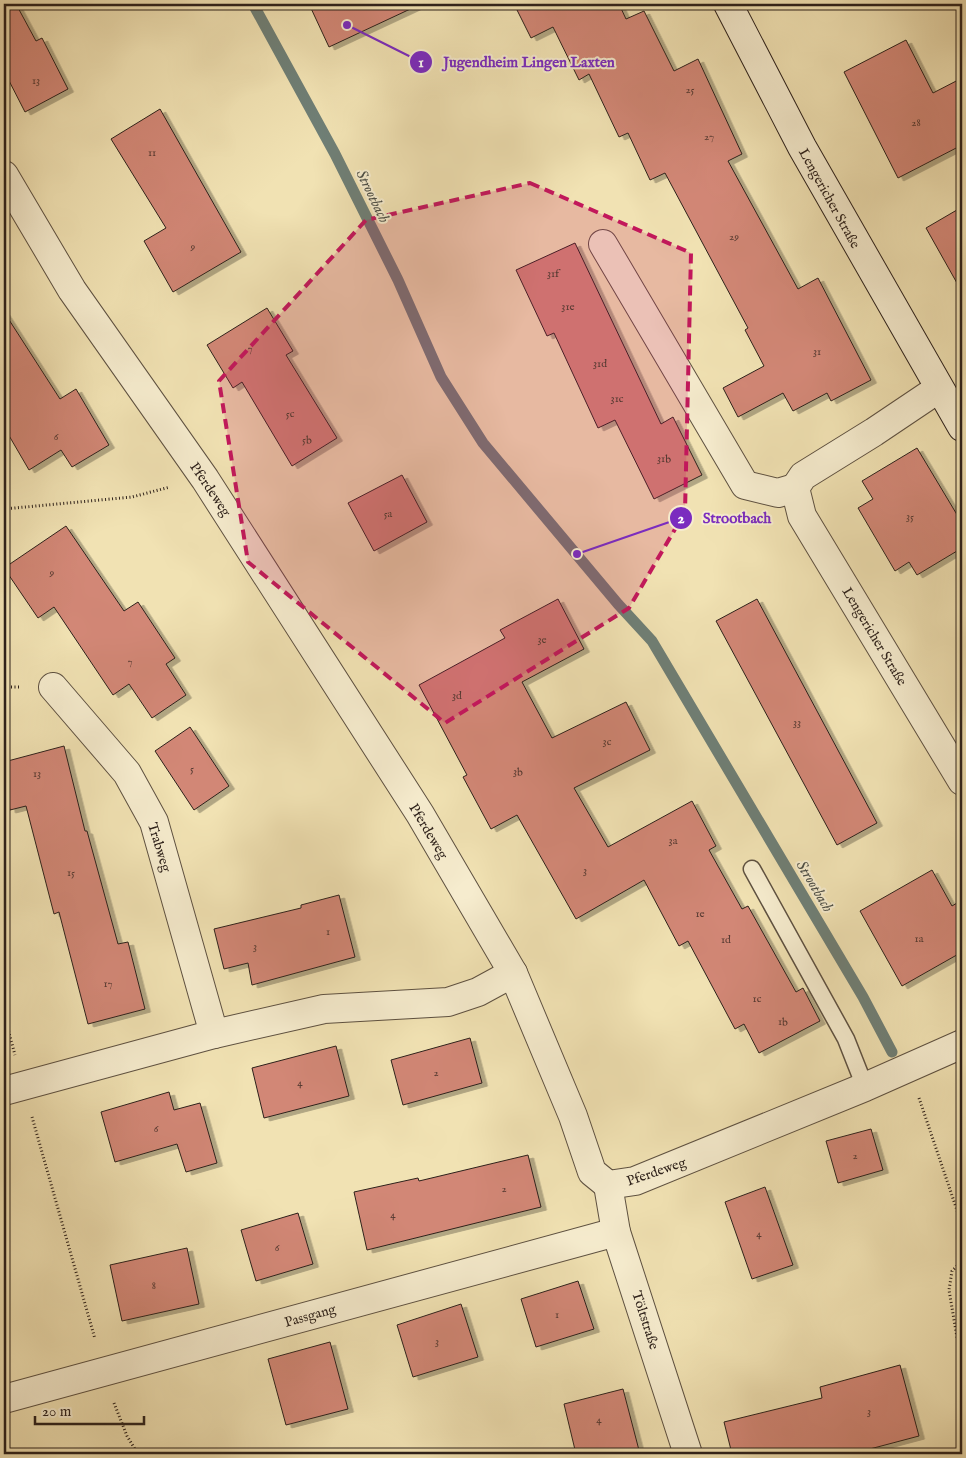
<svg xmlns="http://www.w3.org/2000/svg" width="966" height="1458" font-family="'IM FELL English',serif">
	<style>
		.lines { fill: none; stroke-linecap: round; stroke-linejoin: round }
		.stream { stroke: #6f7f76; stroke-width: 11 }
		.building { fill: #d28776; stroke: #2d211b; filter: url(#shadow) }
		.lane-casing { stroke: #5e5141; stroke-width: 19 }
		.street-casing { stroke: #5e5141; stroke-width: 30 }
		.secondary-casing { stroke: #2d211b; stroke-width: 30 }
		.path { stroke: #2d211b; stroke-width: 3; stroke-dasharray: 1 2.5; stroke-linecap: butt }
		.lane { stroke: #f6ecce; stroke-width: 16 }
		.street { stroke: #f6ecce; stroke-width: 28 }
		.secondary { stroke: #f6ecce; stroke-width: 28 }
		.marked { fill: #c2185b; fill-opacity: 0.2; stroke: #c2185b; stroke-width: 4; stroke-dasharray: 10 6; stroke-linejoin: round }
		.labels { text-anchor: middle; stroke-width: 4; stroke-linejoin: round; paint-order: stroke }
		.number-label { font-size: 11px; fill: #563a32 }
		.street-label { font-size: 14px; fill: #2d211b; stroke: #f6ecce }
		.water-label { font-size: 15px; font-style: italic; fill: #4e5048; stroke: #f6ecce }
		.leader { fill: none; stroke: #7b2cbf; stroke-width: 2 }
		.callout-dot { fill: #7b2cbf; stroke: #f6ecce; stroke-width: 2 }
		.mark-label { font-size: 15px; text-anchor: middle; font-weight: bold; fill: #fff }
		.callout-label { font-size: 15px; text-anchor: middle; font-weight: bold; fill: #7b2cbf; stroke: #f6ecce; stroke-width: 4; stroke-linejoin: round; paint-order: stroke }
	</style>
	<defs>
		<filter id="shadow"><feDropShadow dx="5.5" dy="3" stdDeviation="0" flood-color="#0004"/></filter>
	</defs>
	<rect width="100%" height="100%" fill="#f1e2b3"/>
	<filter id="stains"><feTurbulence type="fractalNoise" baseFrequency=".004" numOctaves="4"/><feColorMatrix values="0 0 0 0 .2 0 0 0 0 .09 0 0 0 0 .02 0 0 0 .5 -.17"/></filter>
	<radialGradient id="worn" r=".72"><stop offset=".6" stop-color="#630" stop-opacity="0"/><stop offset="1" stop-color="#630" stop-opacity=".3"/></radialGradient>
	<g class="lines">
		<path class="stream" d="M253,4L335,154L398,280L441,377L483,443L618,604L652,641L863,997L892,1052"/>
	</g>
	<g class="building">
		<path d="M4,4H16L36,41L42,38L68,89L25,112L4,71Z"/>
		<path d="M309,4H421L329,47Z"/>
		<path d="M514,4H619L626,19L644,11L674,71L698,59L742,154L728,161L798,289L818,278L871,380L831,401L827,393L793,411L783,393L738,417L723,388L764,366L745,330L748,328L665,173L650,180L628,133L619,137L589,74L579,80L553,27L531,38Z"/>
		<path d="M906,40L933,93L962,78V145L898,178L844,72Z"/>
		<path d="M160,109L241,252L173,292L144,241L166,228L111,139Z"/>
		<path d="M962,207V292L926,228Z"/>
		<path d="M575,243L661,424L673,417L702,475L654,499L615,420L598,428L554,333L547,336L516,270Z"/>
		<path d="M267,308L293,351L286,355L337,438L292,466L242,382L233,388L207,345Z"/>
		<path d="M4,312L60,399L76,389L109,445L72,467L61,450L29,470L4,427Z"/>
		<path d="M917,448L962,523V548L917,575L909,562L895,571L858,508L873,499L862,481Z"/>
		<path d="M402,475L427,522L374,551L348,503Z"/>
		<path d="M66,526L124,611L138,602L175,658L166,664L186,695L152,718L129,684L113,695L54,607L38,618L4,568Z"/>
		<path d="M558,599L584,649L522,682L552,738L626,702L650,750L574,788L608,847L692,801L716,846L709,850L742,909L748,906L796,992L803,988L820,1021L759,1053L744,1024L735,1029L688,941L679,946L644,880L576,919L517,815L491,829L463,777L467,775L419,685L505,638L500,630Z"/>
		<path d="M757,599L877,823L837,845L716,621Z"/>
		<path d="M190,727L229,786L194,810L155,751Z"/>
		<path d="M64,746L85,831H87L118,944L128,942L145,1009L88,1024L59,912L54,914L26,806L10,810L4,784V762Z"/>
		<path d="M932,870L952,906L962,900V952L902,986L860,911Z"/>
		<path d="M339,895L355,957L252,985L248,963L224,969L214,929L301,908V905Z"/>
		<path d="M470,1038L482,1083L403,1105L391,1060Z"/>
		<path d="M336,1046L349,1096L264,1118L252,1068Z"/>
		<path d="M169,1092L174,1110L200,1103L217,1163L186,1172L177,1144L115,1162L101,1112Z"/>
		<path d="M871,1129L883,1170L838,1183L826,1141Z"/>
		<path d="M528,1155L541,1207L367,1250L354,1192L418,1178L419,1181Z"/>
		<path d="M765,1187L793,1265L752,1279L725,1202Z"/>
		<path d="M298,1213L313,1264L256,1281L241,1230Z"/>
		<path d="M187,1248L199,1304L122,1321L110,1265Z"/>
		<path d="M578,1281L594,1329L536,1347L521,1299Z"/>
		<path d="M461,1304L478,1357L413,1377L397,1325Z"/>
		<path d="M330,1342L348,1409L286,1425L268,1359Z"/>
		<path d="M900,1365L919,1436L851,1454H732L724,1422L822,1398L820,1387Z"/>
		<path d="M623,1389L640,1454H576L564,1404Z"/>
	</g>
	<g class="lines">
		<defs>
			<path id="lane" d="M752,869L846,1039L865,1087"/>
			<g id="street">
				<path d="M4,175L72,290L205,479L420,814L513,973L573,1116L592,1172L608,1185L635,1181L865,1087L962,1044"/>
				<path d="M603,244L745,485L778,493L795,488"/>
				<path d="M938,389L874,432L803,476L795,488L802,516L962,781"/>
				<path d="M53,687L127,773L154,822L214,1034"/>
				<path d="M4,1091L214,1034L324,1009L448,1002L478,992L513,973"/>
				<path d="M608,1185L616,1232L688,1454"/>
				<path d="M4,1399L616,1232"/>
			</g>
			<path id="secondary" d="M728,4L802,147L962,427"/>
		</defs>
		<use href="#lane" class="lane-casing"/>
		<use href="#street" class="street-casing"/>
		<use href="#secondary" class="secondary-casing"/>
		<g class="path">
			<path d="M4,509L132,497L170,487"/>
			<path d="M4,687H21"/>
			<path d="M4,1014L15,1055"/>
			<path d="M919,1098L962,1225"/>
			<path d="M32,1117L95,1339"/>
			<path d="M962,1261L952,1271L949,1290L962,1367"/>
			<path d="M114,1403L127,1436L138,1454"/>
		</g>
		<use href="#lane" class="lane"/>
		<use href="#street" class="street"/>
		<use href="#secondary" class="secondary"/>
	</g>
	<path class="marked" d="M530,183L691,253L685,512L629,608L445,723L248,562L219,381L366,220Z"/>
	<g class="labels">
		<g class="number-label">
			<text x="36" y="84">13</text>
			<text x="690" y="93">25</text>
			<text x="916" y="126">28</text>
			<text x="709" y="140">27</text>
			<text x="152" y="156">11</text>
			<text x="734" y="240">29</text>
			<text x="193" y="250">9</text>
			<text x="553" y="277">31f</text>
			<text x="568" y="310">31e</text>
			<text x="250" y="352">7</text>
			<text x="817" y="355">31</text>
			<text x="600" y="367">31d</text>
			<text x="617" y="402">31c</text>
			<text x="290" y="417">5c</text>
			<text x="56" y="440">6</text>
			<text x="307" y="443">5b</text>
			<text x="664" y="462">31b</text>
			<text x="388" y="517">5a</text>
			<text x="910" y="520">35</text>
			<text x="52" y="576">9</text>
			<text x="542" y="643">3e</text>
			<text x="130" y="665">7</text>
			<text x="457" y="699">3d</text>
			<text x="797" y="726">33</text>
			<text x="607" y="745">3c</text>
			<text x="192" y="772">5</text>
			<text x="518" y="775">3b</text>
			<text x="37" y="777">13</text>
			<text x="673" y="844">3a</text>
			<text x="585" y="874">3</text>
			<text x="71" y="876">15</text>
			<text x="700" y="917">1e</text>
			<text x="328" y="935">1</text>
			<text x="919" y="942">1a</text>
			<text x="726" y="943">1d</text>
			<text x="255" y="950">3</text>
			<text x="108" y="987">17</text>
			<text x="757" y="1002">1c</text>
			<text x="783" y="1025">1b</text>
			<text x="436" y="1076">2</text>
			<text x="300" y="1086">4</text>
			<text x="156" y="1132">6</text>
			<text x="855" y="1159">2</text>
			<text x="504" y="1192">2</text>
			<text x="393" y="1218">4</text>
			<text x="759" y="1237">4</text>
			<text x="277" y="1251">6</text>
			<text x="154" y="1289">8</text>
			<text x="557" y="1318">1</text>
			<text x="437" y="1345">3</text>
			<text x="869" y="1415">3</text>
			<text x="599" y="1423">4</text>
		</g>
		<g class="street-label">
			<text transform="translate(830 198) rotate(61)" y="5">Lengericher Straße</text>
			<text transform="translate(211 489) rotate(56)" y="5">Pferdeweg</text>
			<text transform="translate(875 636) rotate(59)" y="5">Lengericher Straße</text>
			<text transform="translate(429 831) rotate(59)" y="5">Pferdeweg</text>
			<text transform="translate(160 847) rotate(73)" y="5">Trabweg</text>
			<text transform="translate(656 1171) rotate(-19)" y="5">Pferdeweg</text>
			<text transform="translate(310 1315) rotate(-16)" y="5">Passgang</text>
			<text transform="translate(646 1320) rotate(72)" y="5">Töltstraße</text>
		</g>
		<g class="water-label">
			<text transform="translate(373 196) rotate(64)" y="5">Strootbach</text>
			<text transform="translate(815 886) rotate(59)" y="5">Strootbach</text>
		</g>
	</g>
	<path class="leader" d="M347 25L421 62M577 554L681 518"/>
	<g class="callout-dot">
		<circle cx="347" cy="25" r="5"/>
		<circle cx="577" cy="554" r="5"/>
		<circle cx="421" cy="62" r="12"/>
		<circle cx="681" cy="518" r="12"/>
	</g>
	<g class="mark-label">
		<text x="421" y="67">1</text>
		<text x="681" y="523">2</text>
	</g>
	<g class="callout-label">
		<text x="529" y="67">Jugendheim Lingen Laxten</text>
		<text x="737" y="523">Strootbach</text>
	</g>
	<rect width="966" height="1458" fill="none" stroke="#f1e2b3" stroke-width="20"/>
	<rect x="5" y="5" width="956" height="1448" fill="none" stroke="#2d211b" stroke-width="2.5"/>
	<rect x="10" y="10" width="946" height="1438" fill="none" stroke="#2d211b"/>
	<path d="M35 1416v8h109v-8" fill="none" stroke="#2d211b" stroke-width="2.5"/>
	<text x="42" y="1416" font-size="15" fill="#2d211b" stroke="#f6ecce" stroke-width="4" paint-order="stroke">20 m</text>
	<rect width="100%" height="100%" filter="url(#stains)"/>
	<rect width="100%" height="100%" fill="url(#worn)"/>
</svg>
